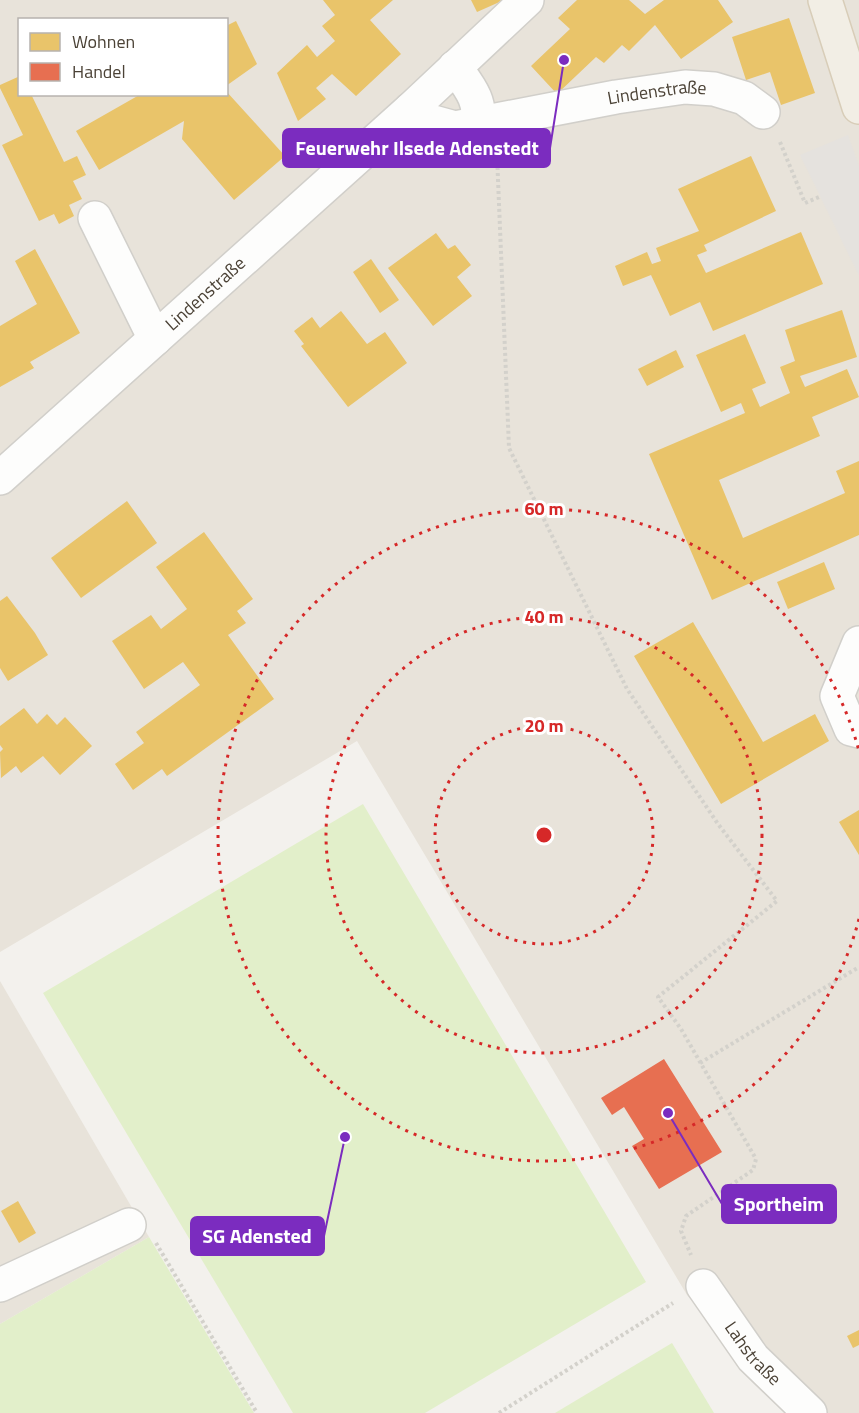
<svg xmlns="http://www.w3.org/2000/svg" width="859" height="1413" font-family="'Titillium Web',sans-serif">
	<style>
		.residential { fill: #e8e3da; fill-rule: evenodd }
		.green { fill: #e2efca }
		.parking { fill: #e5e2de }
		.homes { fill: #e9c46a }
		.shops { fill: #e76f51 }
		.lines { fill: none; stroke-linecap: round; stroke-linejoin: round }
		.minor-casing { stroke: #d1cfca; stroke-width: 36 }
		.major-casing { stroke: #d8cdb8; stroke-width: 36 }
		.path { stroke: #d3d1cb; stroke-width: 4; stroke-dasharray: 3 3; stroke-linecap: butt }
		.minor { stroke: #fdfdfc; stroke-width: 33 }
		.major { stroke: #f2eee5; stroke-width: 33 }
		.ring { fill: none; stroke: #d62828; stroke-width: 3; stroke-dasharray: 3 6 }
		.labels { text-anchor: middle; stroke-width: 6; stroke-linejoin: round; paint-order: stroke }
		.street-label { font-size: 18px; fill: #4b4236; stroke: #fff }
		.centre { fill: #d62828; stroke: #fff; stroke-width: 3 }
		.ring-label { font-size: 18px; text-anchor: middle; font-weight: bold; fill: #d62828; stroke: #fff; stroke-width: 6; stroke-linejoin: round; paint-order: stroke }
		.leader { fill: none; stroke: #7b2cbf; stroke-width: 2 }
		.callout-dot { fill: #7b2cbf; stroke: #fff; stroke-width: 2 }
		.callout { fill: #7b2cbf; stroke: #7b2cbf; stroke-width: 2 }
		.callout-label { font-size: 20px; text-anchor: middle; font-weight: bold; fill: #fff }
	</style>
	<rect width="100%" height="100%" fill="#f3f1ed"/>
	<g class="residential">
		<path d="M0,0H859V1413H796L687,1295L357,741L0,952ZM20,20H226V94H20Z"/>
		<path d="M0,981L149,1237L0,1324Z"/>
	</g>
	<g class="green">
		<path d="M363,804L646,1282L425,1413H293L43,993Z"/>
		<path d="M149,1237L254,1413H0V1324Z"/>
		<path d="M672,1343L714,1413H555Z"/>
	</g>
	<path class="parking" d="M848,135L859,166V276L800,155Z"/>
	<g class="homes">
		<path d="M323,0H393L370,20L401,54L356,96L332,74L316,88L326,99L298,121L277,73L307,45L317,57L335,41L322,26L335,15Z"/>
		<path d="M471,0H504L477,12Z"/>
		<path d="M577,0H629L645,14L664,0H718L733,22L681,59L655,25L629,51L622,45L604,63L596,57L557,94L531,66L570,29L558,18Z"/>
		<path d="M789,18L815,93L781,105L770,72L746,80L732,37Z"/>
		<path d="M236,21L257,64L226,86V26Z"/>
		<path d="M20,76V94H31L64,162L77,156L86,175L73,181L82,199L69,205L74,216L59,224L54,214L39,221L2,145L23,135L0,88V85Z"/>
		<path d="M226,91L285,156L234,200L182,139L184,121L99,170L76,131L141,94H226Z"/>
		<path d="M751,156L776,211L704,245L707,251L697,255L706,273L801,232L823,284L713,331L700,302L670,316L651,275L623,286L615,266L647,252L652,264L661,261L656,248L699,231L678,189Z"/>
		<path d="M436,233L448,249L455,245L471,265L457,277L472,296L433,326L388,268Z"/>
		<path d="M35,249L80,333L30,362L34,368L0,387V326L37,304L15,261Z"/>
		<path d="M371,259L399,300L380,313L353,272Z"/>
		<path d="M842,310L857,357L800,376L805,387L847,369L859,397L812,417L820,436L719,480L743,538L845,493L836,471L859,461V535L712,600L649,454L745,413L741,403L721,412L696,355L745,334L766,383L752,389L760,407L790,393L780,367L795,361L785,330Z"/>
		<path d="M341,311L367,344L385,332L407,363L348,407L301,346L304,344L294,331L312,317L320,328Z"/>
		<path d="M676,350L684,367L647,386L638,369Z"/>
		<path d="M127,501L157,543L81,598L51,558Z"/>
		<path d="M204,532L253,599L237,611L246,623L228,635L274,699L167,776L162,769L133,790L115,764L144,743L136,732L200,685L183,662L144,689L112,641L151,615L161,629L187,609L156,567Z"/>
		<path d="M824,562L835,589L788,609L777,582Z"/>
		<path d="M7,596L35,633L48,655L8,681L0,668V601Z"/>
		<path d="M693,622L763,742L815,714L829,741L721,804L634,656Z"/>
		<path d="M24,708L37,724L47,714L57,725L65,717L92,746L60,775L43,756L21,773L16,766L1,778L0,752L3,749L0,745V726Z"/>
		<path d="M859,810V855L839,822Z"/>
		<path d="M18,1201L36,1233L19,1243L1,1211Z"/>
		<path d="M859,1330V1345L853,1348L847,1336Z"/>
	</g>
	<path class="shops" d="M664,1059L722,1152L659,1189L632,1146L644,1139L624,1107L612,1115L601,1098Z"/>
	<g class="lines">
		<defs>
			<g id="minor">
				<path d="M455,67C468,85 484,103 476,126"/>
				<path id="s1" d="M411,109L426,120L455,128L616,97L685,87L714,89L744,98L763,112"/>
				<path d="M95,218L155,339"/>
				<path id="s2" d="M0,478L411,109L527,0"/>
				<path d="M859,643L837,696L851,729L859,731"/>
				<path d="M0,1285L129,1225"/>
				<path id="s3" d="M703,1286L753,1358L810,1413"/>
			</g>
			<path id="major" d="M825,0L859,107"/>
		</defs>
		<use href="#minor" class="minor-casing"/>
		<use href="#major" class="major-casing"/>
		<g class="path">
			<path d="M780,142L805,203L819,197"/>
			<path d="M497,155L509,448L627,689L718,824L777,901L658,997L681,1029L756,1159L753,1170L686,1216L681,1231L691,1255"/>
			<path d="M700,1063L859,967"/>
			<path d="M156,1243L257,1413"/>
			<path d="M499,1413L673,1303"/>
		</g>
		<use href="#minor" class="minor"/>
		<use href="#major" class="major"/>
	</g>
	<g class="ring">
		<circle cx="544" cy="835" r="109"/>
		<circle cx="544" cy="835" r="218"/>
		<path d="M859 919A326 326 0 1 1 859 751"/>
	</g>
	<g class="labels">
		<g class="street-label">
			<text dy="6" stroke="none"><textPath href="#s1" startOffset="254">Lindenstraße</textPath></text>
			<text dy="6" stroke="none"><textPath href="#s2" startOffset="276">Lindenstraße</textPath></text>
			<text dy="6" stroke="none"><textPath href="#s3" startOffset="84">Lahstraße</textPath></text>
		</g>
	</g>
	<circle cx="544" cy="835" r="9" class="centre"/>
	<g class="ring-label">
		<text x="544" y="515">60 m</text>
		<text x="544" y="623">40 m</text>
		<text x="544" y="732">20 m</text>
	</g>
	<path class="leader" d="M564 60L550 148M668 1113L722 1204M345 1137L324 1236"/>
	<g class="callout-dot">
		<circle cx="564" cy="60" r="6"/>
		<circle cx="668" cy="1113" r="6"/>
		<circle cx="345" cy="1137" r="6"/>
	</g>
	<g class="callout">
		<rect x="283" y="129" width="267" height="38" rx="6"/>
		<rect x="722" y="1185" width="114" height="38" rx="6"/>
		<rect x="191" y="1217" width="133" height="38" rx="6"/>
	</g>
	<g class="callout-label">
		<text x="417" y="155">Feuerwehr Ilsede Adenstedt</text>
		<text x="779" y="1211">Sportheim</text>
		<text x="257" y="1243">SG Adensted</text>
	</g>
	<rect x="18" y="18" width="210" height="78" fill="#ffffff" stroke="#b7b3af" stroke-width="1.5"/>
	<rect x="30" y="33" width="30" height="18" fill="#e9c46a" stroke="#b7b3af" stroke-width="1.5"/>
	<text x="72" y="48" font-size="18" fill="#4b4236">Wohnen</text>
	<rect x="30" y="63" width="30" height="18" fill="#e76f51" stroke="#b7b3af" stroke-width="1.5"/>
	<text x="72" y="78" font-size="18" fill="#4b4236">Handel</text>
</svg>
